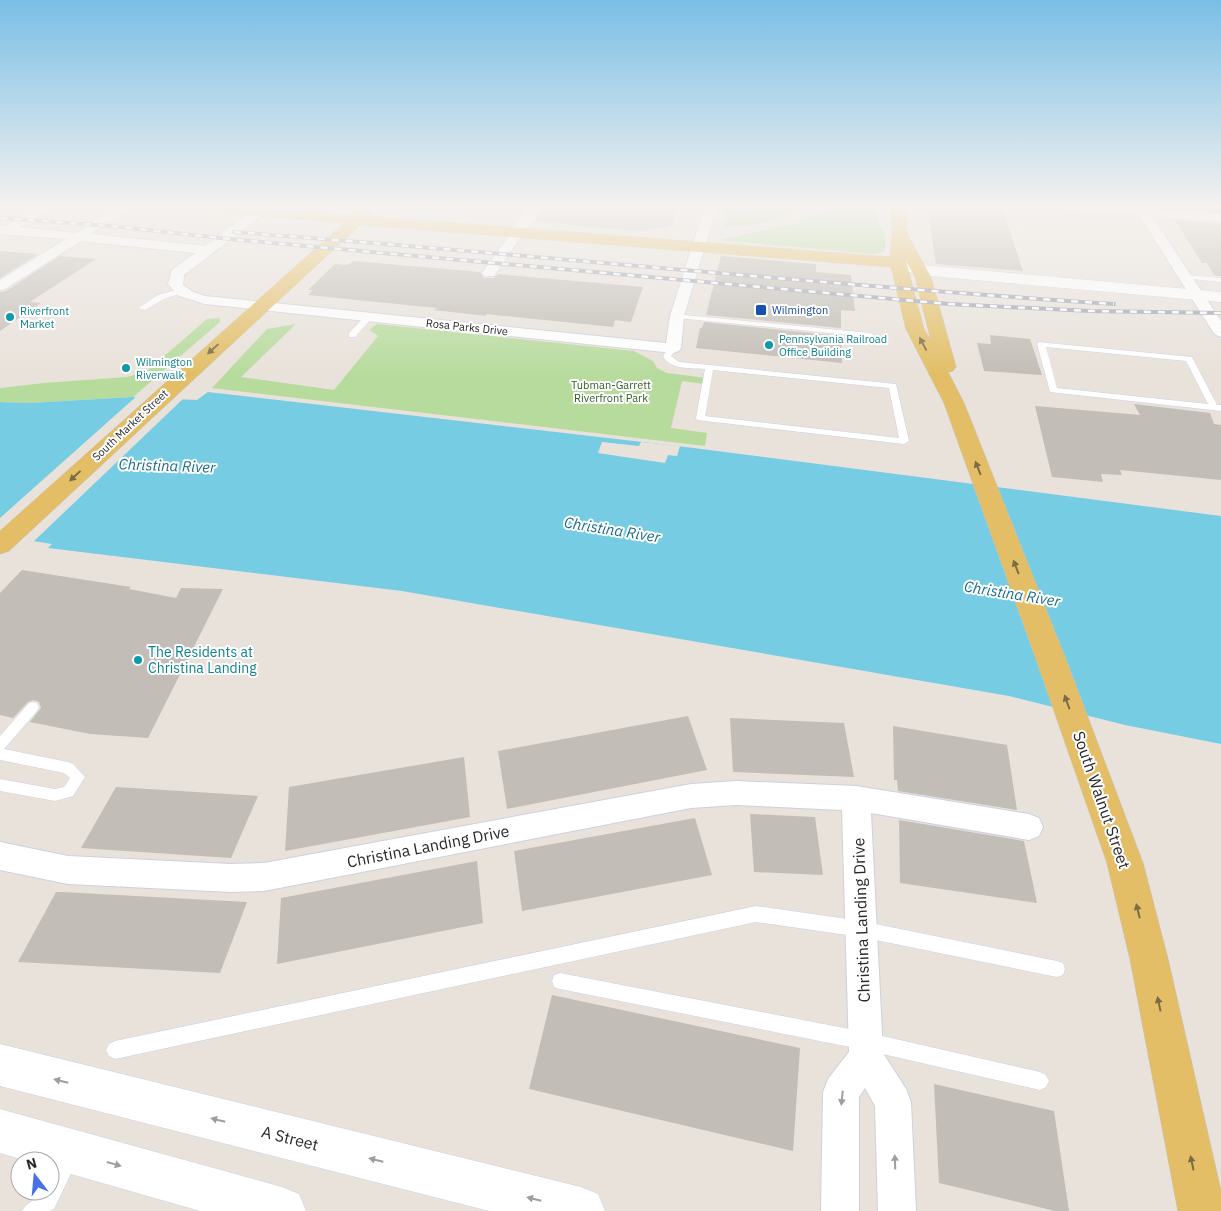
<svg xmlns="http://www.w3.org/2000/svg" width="1221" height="1211" font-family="'IBM Plex Sans',sans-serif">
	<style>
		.green { fill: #b6db9c }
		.water { fill: #76cde3 }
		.pier { fill: #e9e2db }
		.building { fill: #c2bdb6 }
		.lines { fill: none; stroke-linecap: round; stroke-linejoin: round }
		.service-casing { stroke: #cdd1dc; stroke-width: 1 }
		.minor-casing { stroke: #cdd1dc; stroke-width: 2 }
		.tertiary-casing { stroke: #cdd1dc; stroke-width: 1 }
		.primary-casing { stroke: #c3c3c3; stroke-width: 1 }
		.service { fill: #fff; fill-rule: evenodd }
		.minor { fill: #fff; fill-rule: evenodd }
		.tertiary { fill: #fff; fill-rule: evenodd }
		.primary { fill: #e3be66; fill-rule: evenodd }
		.rail-casing { stroke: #9ea2b1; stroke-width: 4 }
		.rail { stroke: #fff; stroke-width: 2.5; stroke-dasharray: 7; stroke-linecap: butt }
		.oneway { fill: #7c6c44 }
		.oneway2 { fill: #9e9e9e }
		.transit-dot { fill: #1a4fb4; stroke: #fff; stroke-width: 2 }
		.culture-dot { fill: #0f9aa8; stroke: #fff; stroke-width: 2 }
		.labels { text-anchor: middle; stroke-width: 4; stroke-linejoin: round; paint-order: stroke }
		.far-transit-label { font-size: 11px; fill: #164399; stroke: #fff; text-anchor: start }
		.far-culture-label { font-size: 11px; fill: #0d838f; stroke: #fff; text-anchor: start }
		.far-street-label { font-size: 11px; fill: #282828; stroke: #fff }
		.far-park-label { font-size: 11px; fill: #305d20; stroke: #fff }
		.culture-label { font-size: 14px; fill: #0d838f; stroke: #fff; text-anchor: start }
		.water-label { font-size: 15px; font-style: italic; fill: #196b8b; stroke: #fff }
		.near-street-label { font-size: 16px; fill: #282828; stroke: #fff }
	</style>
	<rect width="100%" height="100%" fill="#e9e2db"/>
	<g class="green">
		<path d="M727,206H814C786,218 755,227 724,227Z"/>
		<path d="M840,206H875L878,224L885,234V251L874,254L719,240L797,223Z"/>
		<path d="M220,318V322L133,397L29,403L0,402V388L44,383L127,377L147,371L207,319Z"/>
		<path d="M296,324L241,377L334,390L378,336L369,330L377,324L634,351L653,361L657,368L667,373L706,378L704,384L682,381L671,428L707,433L705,446L212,388L267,329Z"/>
	</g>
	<path class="water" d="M208,392L686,447L1221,516V744L1125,725L1009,696L402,591L48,548L52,544L0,536V402L29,403L133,397L197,400Z"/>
	<g class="pier">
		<path d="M138,395L185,397L32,543L0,538V518Z"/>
		<path d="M602,442L639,446L641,442L680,446L677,456L668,455L665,463L598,453Z"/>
	</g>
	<g class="building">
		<path d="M545,206H677L671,226L637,231L535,221Z"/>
		<path d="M927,206L1003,210L1023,271L936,264Z"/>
		<path d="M1167,206L1221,210V212L1168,209Z"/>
		<path d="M1175,220L1221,224V276H1215L1207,263H1202Z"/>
		<path d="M0,251L38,254L0,278Z"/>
		<path d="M60,256L96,259L30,302L41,303L0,331V292L6,291Z"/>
		<path d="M721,256L816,264V272L851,275L855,311L841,310V328L706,315Z"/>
		<path d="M354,261L480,272L484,278H494L498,274L643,287L631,322L615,320L613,327L486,314V316L434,310L437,308L308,295L313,290H308L335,264L348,265Z"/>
		<path d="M704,322L841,336L842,363L696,348L700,328H702Z"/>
		<path d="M990,335L1030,339L1042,375L984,371L977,343L991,344Z"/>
		<path d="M1134,404L1210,413L1214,424L1221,425V480L1120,470L1122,475L1101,474L1103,482L1052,477L1035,406L1140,415Z"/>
		<path d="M22,570L131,587L129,589L176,598L181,588L223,589L148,738L90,734L30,722L41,708L39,702L33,700L28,702L13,718L0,715V593Z"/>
		<path d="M688,716L707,770L507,809L498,751Z"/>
		<path d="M730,718L844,723L854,777L733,772Z"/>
		<path d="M893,726L1007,745L1017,810L898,791L897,780H894Z"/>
		<path d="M464,757L470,817L285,851L289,787Z"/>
		<path d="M116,787L258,796L231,858L81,848Z"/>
		<path d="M750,814L815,817L823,875L754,872Z"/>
		<path d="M695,818L712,875L522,911L514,851Z"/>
		<path d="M899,820L1024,841L1037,903L900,883Z"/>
		<path d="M477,861L483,923L277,964L281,898Z"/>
		<path d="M56,892H62L247,902L220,973L18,962Z"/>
		<path d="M552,995L800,1048L793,1151L529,1089Z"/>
		<path d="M934,1084L1054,1111L1069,1211H1055L939,1183Z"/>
	</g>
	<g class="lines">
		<defs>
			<g id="service">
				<path d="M1185,275L1221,278V282L1183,278L1182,277Z"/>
				<path d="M179,289H182V293L164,299L145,310L138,308L158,295Z"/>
				<path d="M674,314L870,333L874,335L870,337L677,318L673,316Z"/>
				<path d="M366,315L373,317L355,337H349V333Z"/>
				<path d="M1038,342L1192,357L1217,405H1221V411L1050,392L1037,344ZM1046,347L1186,361L1208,404L1057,388Z"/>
				<path d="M670,346L677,348L671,356L679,362L896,384L909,441L904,444L697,420L696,418L705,369C693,368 669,370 663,356ZM713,370L889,388L899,438L705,416Z"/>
				<path d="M33,702L37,703L39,707L37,711L4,749L68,762L73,764L85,777L73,796L55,801L0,791V779L55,789L64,787L70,778L64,773L0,760V736L29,703Z"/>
				<path d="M756,906L861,921L1057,961L1063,963L1065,969L1063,975L1057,977L861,937L756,922L115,1059L109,1056L106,1050L109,1044L115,1041Z"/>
				<path d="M560,973L865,1032L1040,1072L1046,1075L1049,1081L1046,1087L1040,1090L865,1050L560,989L554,987L552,981L554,975Z"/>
				<path d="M69,1150L76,1152L78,1159L54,1209L50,1211H22C27,1201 38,1200 42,1191H50V1176L62,1152Z"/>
			</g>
			<g id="minor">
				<path d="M42,206H57L20,227L76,233L120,206H134L91,234L205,246L254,209H262L264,212L262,215L184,275L183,285L193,292L205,296L666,343L670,316L705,206H717L684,316L681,348L679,351L673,353L205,304L179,296L168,284L172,270L195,253L81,241L5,289L0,290V280L66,239L0,234V225L5,226Z"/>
				<path d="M1058,206L1134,208L1133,206H1145L1147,209L1221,214V222L1152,216L1221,321V337L1216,335L1213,332L1139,215L1064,210Z"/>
				<path d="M518,228L524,232L494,276H484L482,273L484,270L514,229Z"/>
				<path d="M736,781L856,786L1029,814L1039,818L1043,827L1039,836L1029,840L871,813L883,1053L906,1089L911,1102L916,1211H878L875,1106L865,1088L859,1097V1211H821L823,1092L828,1079L849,1052L842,810L736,805L691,808L264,891L231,892L68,884L0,870V842L68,856L231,864L264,863L691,784Z"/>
			</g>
			<g id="tertiary">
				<path d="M529,206H543L523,235H513L510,232Z"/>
				<path d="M898,258L921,265L1221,292V302L919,275L892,266L890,263L892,260Z"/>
				<path d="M0,1044L581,1187L598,1194L605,1211H489L0,1086Z"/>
				<path d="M0,1109L282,1187L299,1194L306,1211H200L50,1168V1161H27L0,1153Z"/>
			</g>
			<path id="primary" d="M175,206H236L353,215C359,210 362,207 370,209L372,212L369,216L890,257L892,236L890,206H904L908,236L931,277L956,367L953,371L948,372L964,403L1067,662L1143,863L1168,959L1221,1191V1211H1178L1130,959L1107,863L1037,662L944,403L906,329L891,267L360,225L9,551L0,554V531L344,223L182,210L177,209ZM906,261L915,277L931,341L924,329Z"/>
		</defs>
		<use href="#service" class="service-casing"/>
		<use href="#minor" class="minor-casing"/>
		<use href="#tertiary" class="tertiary-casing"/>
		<use href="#primary" class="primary-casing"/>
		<use href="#service" class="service"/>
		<use href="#minor" class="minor"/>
		<use href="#tertiary" class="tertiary"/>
		<use href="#primary" class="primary"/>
		<defs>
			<g id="rail">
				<path d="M0,218L111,226L239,240L949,304L1090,311L1221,313"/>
				<path d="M234,232C527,254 820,285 1114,304"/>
			</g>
		</defs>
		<use href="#rail" class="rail-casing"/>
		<use href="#rail" class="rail"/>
	</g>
	<defs><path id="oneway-solid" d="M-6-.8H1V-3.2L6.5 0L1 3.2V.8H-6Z" transform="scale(1.25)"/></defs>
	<g class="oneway">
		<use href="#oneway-solid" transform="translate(923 344) rotate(-118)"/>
		<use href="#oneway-solid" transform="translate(213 349) rotate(138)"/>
		<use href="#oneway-solid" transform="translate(978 468) rotate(-111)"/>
		<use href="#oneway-solid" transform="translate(75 476) rotate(137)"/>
		<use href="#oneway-solid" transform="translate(1016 567) rotate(-111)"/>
		<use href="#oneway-solid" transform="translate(1067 702) rotate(-110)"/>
		<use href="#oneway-solid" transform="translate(1138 911) rotate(-104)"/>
		<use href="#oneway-solid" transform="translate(1159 1004) rotate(-102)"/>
		<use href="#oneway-solid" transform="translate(1192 1163) rotate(-102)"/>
	</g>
	<g class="oneway2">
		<use href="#oneway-solid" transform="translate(61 1081) rotate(-166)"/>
		<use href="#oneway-solid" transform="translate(842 1098) rotate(96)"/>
		<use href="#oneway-solid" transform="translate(218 1120) rotate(-166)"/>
		<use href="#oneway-solid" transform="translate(376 1160) rotate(-166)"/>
		<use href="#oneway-solid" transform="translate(895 1162) rotate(-92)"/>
		<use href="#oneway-solid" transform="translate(114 1164) rotate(16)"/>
		<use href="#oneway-solid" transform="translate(534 1199) rotate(-166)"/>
	</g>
	<linearGradient id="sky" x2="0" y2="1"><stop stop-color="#7abee6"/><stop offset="0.55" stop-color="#f5f2ef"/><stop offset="1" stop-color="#f5f2ef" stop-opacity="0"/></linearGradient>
	<rect width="1221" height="375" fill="url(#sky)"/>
	<rect class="transit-dot" x="755" y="304" width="12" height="12" rx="2.5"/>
	<g class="culture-dot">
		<circle cx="10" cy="317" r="5"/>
		<circle cx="769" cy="345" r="5"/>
		<circle cx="126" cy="368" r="5"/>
		<circle cx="138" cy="660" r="5"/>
	</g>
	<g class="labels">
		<g class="far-transit-label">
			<text x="772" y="314">Wilmington</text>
		</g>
		<g class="far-culture-label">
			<text x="20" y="315">Riverfront<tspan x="20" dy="13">Market</tspan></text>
			<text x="779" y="343">Pennsylvania Railroad<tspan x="779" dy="13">Office Building</tspan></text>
			<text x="136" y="366">Wilmington<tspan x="136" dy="13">Riverwalk</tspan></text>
		</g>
		<g class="far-street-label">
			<text transform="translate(467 327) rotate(6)" y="4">Rosa Parks Drive</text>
			<text transform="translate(130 425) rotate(-43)" y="4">South Market Street</text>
		</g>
		<g class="far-park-label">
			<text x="611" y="389">Tubman-Garrett<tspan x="611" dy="13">Riverfront Park</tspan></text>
		</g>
		<g class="culture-label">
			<text x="148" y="657">The Residents at<tspan x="148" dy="16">Christina Landing</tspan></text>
		</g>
		<g class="water-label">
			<text transform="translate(167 466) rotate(2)" y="5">Christina River</text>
			<text transform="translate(612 530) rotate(9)" y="5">Christina River</text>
			<text transform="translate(1012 594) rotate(9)" y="5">Christina River</text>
		</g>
		<g class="near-street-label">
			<text transform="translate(1102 800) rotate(71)" y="6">South Walnut Street</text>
			<text transform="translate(428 846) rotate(-11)" y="6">Christina Landing Drive</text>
			<text transform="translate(861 920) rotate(-92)" y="6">Christina Landing Drive</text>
			<text transform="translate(290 1138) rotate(14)" y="6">A Street</text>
		</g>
	</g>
	<g transform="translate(35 1176) rotate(344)"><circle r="24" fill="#ffffff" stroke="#a9a9a9"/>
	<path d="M0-4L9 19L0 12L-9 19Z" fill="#4871e9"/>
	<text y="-8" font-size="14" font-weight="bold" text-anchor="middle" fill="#282828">N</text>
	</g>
</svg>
